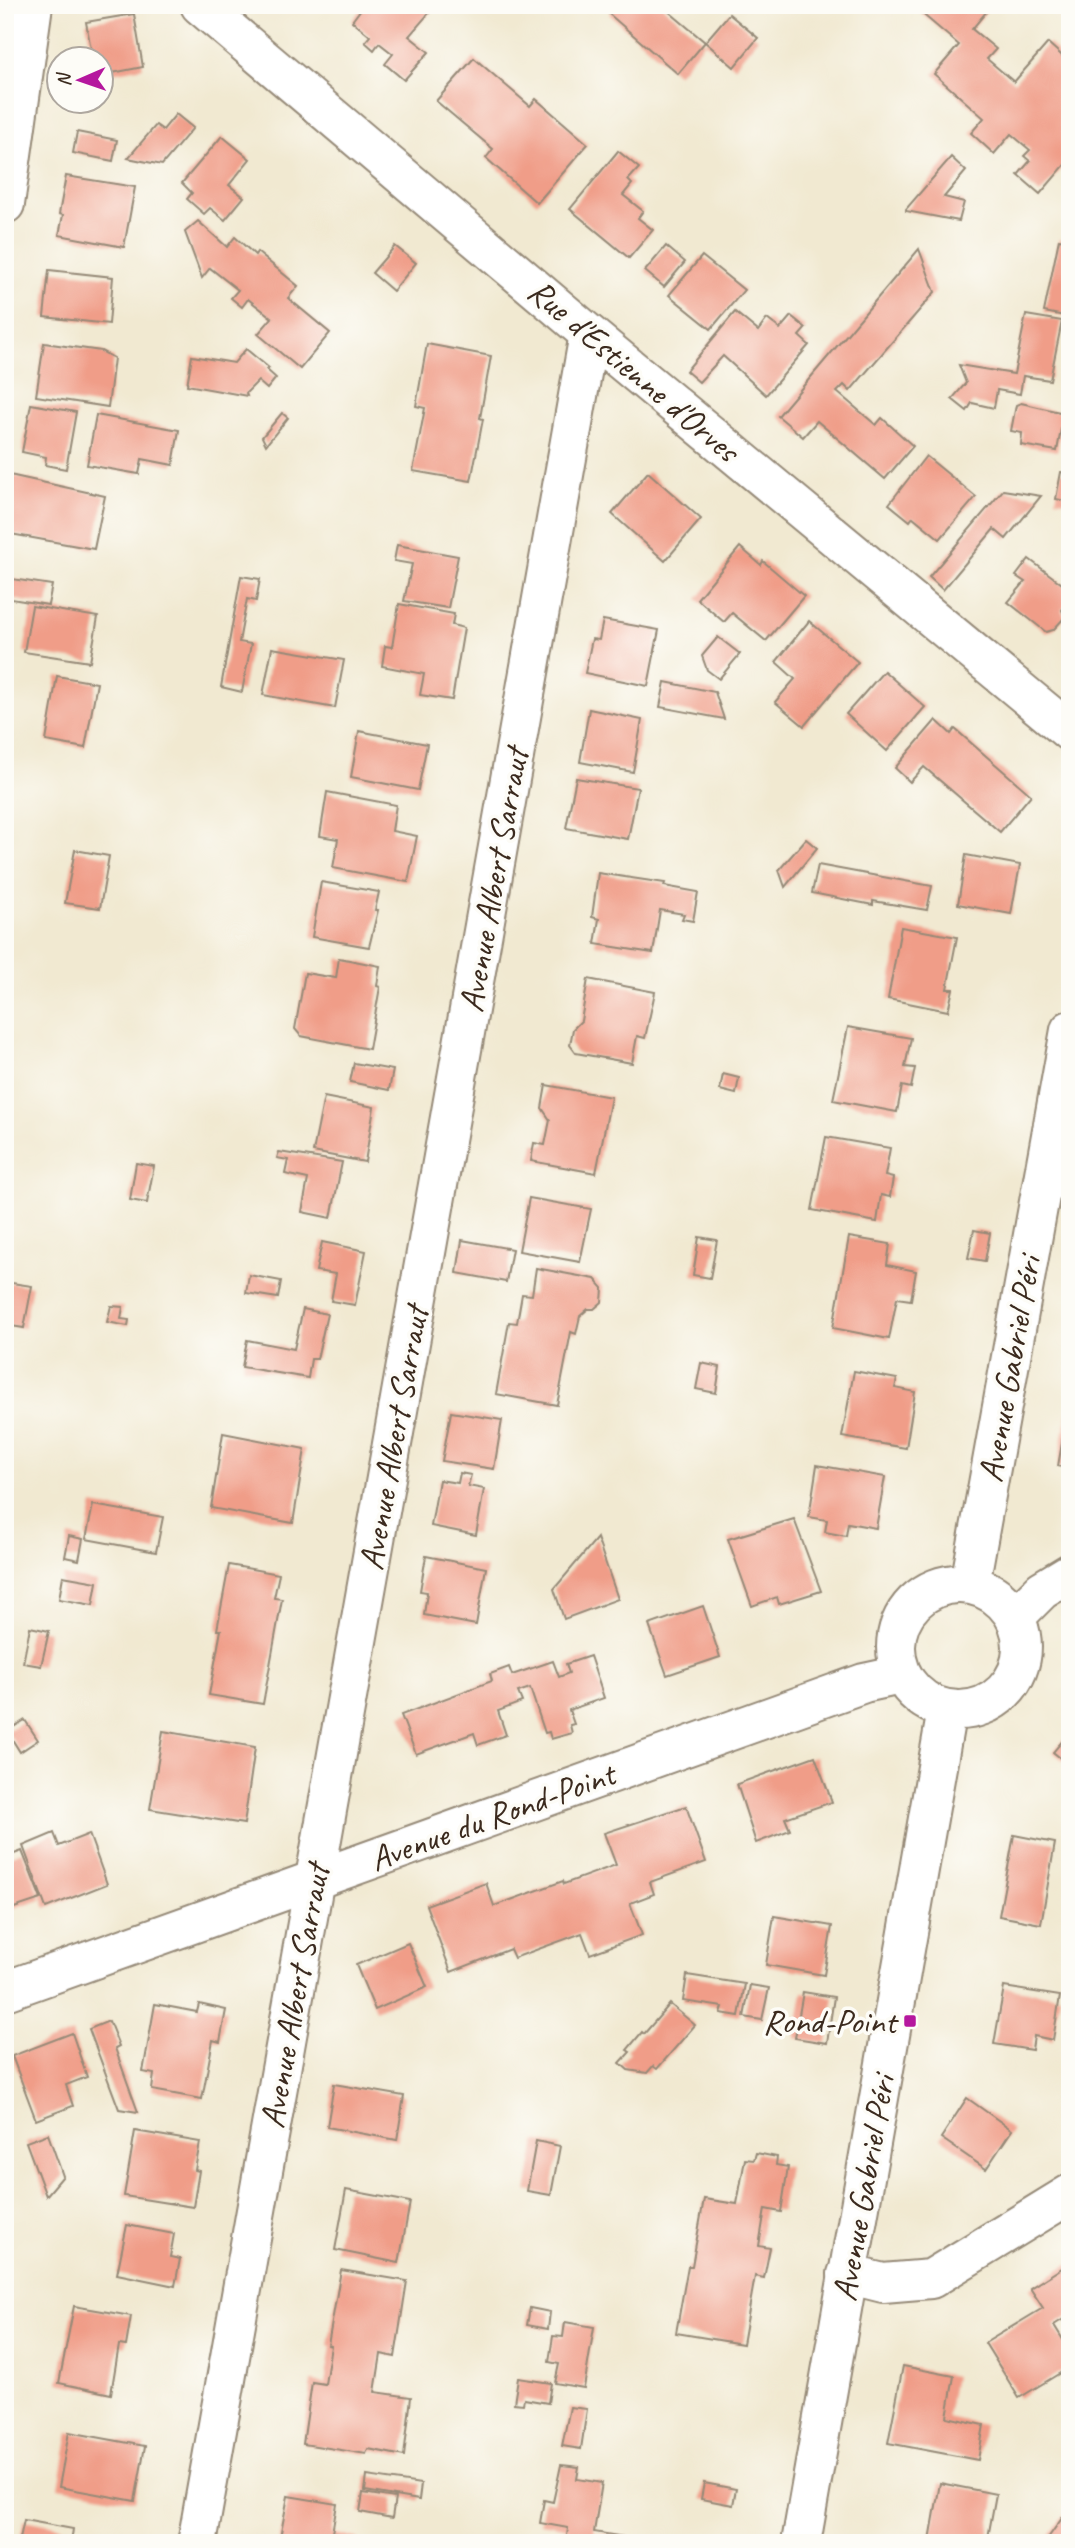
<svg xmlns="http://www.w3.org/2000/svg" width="1075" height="2548" font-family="Caveat,sans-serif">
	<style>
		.building { fill: #f09d88 }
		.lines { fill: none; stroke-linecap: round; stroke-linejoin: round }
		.minor-casing { stroke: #968a78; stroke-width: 42 }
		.minor { stroke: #fff; stroke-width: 38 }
		.poi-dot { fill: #b5179e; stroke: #fdfcf7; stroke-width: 2.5 }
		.labels { text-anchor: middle; stroke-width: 7; stroke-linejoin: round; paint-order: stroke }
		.street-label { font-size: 35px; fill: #3b2a1e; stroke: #fdfcf7 }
		.poi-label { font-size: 35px; fill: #3b2a1e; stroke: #fdfcf7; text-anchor: end }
	</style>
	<rect width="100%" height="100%" fill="#fdfcf7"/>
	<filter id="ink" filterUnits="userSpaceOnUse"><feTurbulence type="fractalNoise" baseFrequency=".0143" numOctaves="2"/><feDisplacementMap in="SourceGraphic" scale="14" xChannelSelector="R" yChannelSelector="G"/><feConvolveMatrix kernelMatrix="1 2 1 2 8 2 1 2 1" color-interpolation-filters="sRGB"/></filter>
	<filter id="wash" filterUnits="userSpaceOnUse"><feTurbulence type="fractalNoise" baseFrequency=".00686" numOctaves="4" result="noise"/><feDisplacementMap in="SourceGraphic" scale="28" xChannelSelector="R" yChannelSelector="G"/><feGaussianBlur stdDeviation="1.57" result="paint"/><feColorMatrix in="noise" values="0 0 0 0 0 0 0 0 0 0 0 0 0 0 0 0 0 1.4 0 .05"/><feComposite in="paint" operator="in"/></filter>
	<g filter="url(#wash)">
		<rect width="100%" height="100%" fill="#f1e9d1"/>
		<g id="blocks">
			<g class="building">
				<path d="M364,5H400L406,10L410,5H421L430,12L409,36L429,52L404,80L385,64L393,54L379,43L374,50L365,42L370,36L352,21Z"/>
				<path d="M617,5H661L705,42L729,14L758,38L734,67L705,42L678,74L609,14Z"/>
				<path d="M912,5H992L972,29L996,49L987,59L1014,82L1048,43L1070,63V159L1040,194L1018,175L1030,161L1024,156L1030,150L1017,139L1011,134L994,154L971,133L984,118L934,74L959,45Z"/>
				<path d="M134,14L143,67L102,75V60H93L86,22Z"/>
				<path d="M474,58L530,106L536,99L588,144L537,203L486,158L493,149L436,101Z"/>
				<path d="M176,114L193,128L162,165L128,158L156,125L163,130Z"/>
				<path d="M77,132L117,140L113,161L73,153Z"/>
				<path d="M222,136L250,159L229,185L244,197L225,220L210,208L204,214L187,199L192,193L182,183Z"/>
				<path d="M618,151L639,168L628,180L632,184L623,195L643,211L638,218L653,230L629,258L570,209Z"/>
				<path d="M951,157L966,171L944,197L964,202L959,221L906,211V209Z"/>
				<path d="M66,176L135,187L124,247L59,235L63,215L59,214Z"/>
				<path d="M198,221L227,247L235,237L255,255L257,252L298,286L288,298L330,333L300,369L258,334L272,318L248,299L242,307L231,298L238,290L210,268L202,278L185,232Z"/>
				<path d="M1059,239L1070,241V317L1044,312Z"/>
				<path d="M395,246L416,263L393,291L372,273Z"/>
				<path d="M666,246L685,262L664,287L645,271Z"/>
				<path d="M919,249L935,292L850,391L844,385L837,392L876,425L882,418L913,446L885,479L817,421L803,437L778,416Z"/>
				<path d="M702,256L744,290L711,329L669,295Z"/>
				<path d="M49,270L113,277L109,324L44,317Z"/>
				<path d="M735,312L758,331L767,319L780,329L791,316L806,328L799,336L809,345L766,395L723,356L699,382L686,371Z"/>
				<path d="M1026,315L1062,321L1050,380L1023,376L1020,394L997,390L994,408L972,403L967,411L952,399L966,383L959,365L1014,374Z"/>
				<path d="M44,343L101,351L114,358L108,407L36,396Z"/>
				<path d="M427,344L491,356L480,418L483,419L471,481L413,471L425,408L416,406Z"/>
				<path d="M246,349L269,368L267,370L276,378L267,389L258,381L246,393L247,396L187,385L192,356L234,363Z"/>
				<path d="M1021,403L1064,413L1057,451L1021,445L1022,433L1011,431L1016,405Z"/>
				<path d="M31,404L76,412L66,469L45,465L46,457L22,452Z"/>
				<path d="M282,413L288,418L266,445L262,437Z"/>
				<path d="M96,415L179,430L173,465L142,459L139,474L87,465Z"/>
				<path d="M926,456L976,497L940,539L913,517L910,521L889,504Z"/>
				<path d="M648,472L701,519L665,561L612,514Z"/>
				<path d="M1061,472L1070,473V502L1056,499Z"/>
				<path d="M5,474L105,496L94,549L5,533Z"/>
				<path d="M1003,490L1041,496L1006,539L994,529L943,590L929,577Z"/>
				<path d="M397,545L458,556L448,608L404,601L412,564L394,561Z"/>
				<path d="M740,547L761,565L763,561L804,596L766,641L732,613L724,622L697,599Z"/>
				<path d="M1029,559L1070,590V600L1062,610L1065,617L1053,630L1046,632L1008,602L1025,582L1016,576Z"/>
				<path d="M241,576L260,579L256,601L247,599L239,642L251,644L242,692L221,687Z"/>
				<path d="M5,578L52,585L48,605L5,598Z"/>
				<path d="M399,604L454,614L452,625L464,628L452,700L420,695L424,674L382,666L385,646L392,647Z"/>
				<path d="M32,606L98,617L90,662L24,652Z"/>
				<path d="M603,620L659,630L648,686L585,673L592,639L599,640Z"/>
				<path d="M809,621L858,662L804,726L775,702L795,679L776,662Z"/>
				<path d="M718,637L740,654L719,679L707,670L702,656Z"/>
				<path d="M272,648L344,660L335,708L263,695Z"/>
				<path d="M884,671L925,707L887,751L846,714Z"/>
				<path d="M57,676L97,683L85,748L46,741Z"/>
				<path d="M665,682L715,692L724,719L660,707Z"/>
				<path d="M589,709L642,720L633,772L580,762Z"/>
				<path d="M936,720L951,734L955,729L1031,795L1000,832L924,767L910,782L895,768Z"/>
				<path d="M359,731L427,744L418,790L351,777Z"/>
				<path d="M576,778L638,788L628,839L566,828Z"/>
				<path d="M327,792L396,805L392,831L417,836L408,882L333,868L338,839L320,836Z"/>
				<path d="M806,839L817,848L785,887L779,870Z"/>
				<path d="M75,850L109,856L100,908L65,903Z"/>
				<path d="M966,855L1020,865L1011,914L958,904Z"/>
				<path d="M818,865L932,886L927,910L873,901V905L812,893Z"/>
				<path d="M598,873L665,883L664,886L698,892L693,921L682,919L684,914L660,910L653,953L595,944L599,919L592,917Z"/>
				<path d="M321,882L379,892L375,910H378L369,947L312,937Z"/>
				<path d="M901,927L957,937L947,989H953L948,1011L888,999Z"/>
				<path d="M339,958L380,966L377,986L380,987L369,1049L301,1036L295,1029L305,973L336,978Z"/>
				<path d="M588,979L655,992L645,1038L637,1036L632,1063L576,1053L570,1045L573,1029L581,1021Z"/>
				<path d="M848,1027L911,1038L905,1067L915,1068L911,1088L902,1086L897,1112L833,1100Z"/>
				<path d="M354,1063L393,1070L389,1090L350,1082Z"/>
				<path d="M723,1074L739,1078L736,1094L720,1090Z"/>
				<path d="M546,1085L611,1097L596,1173L531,1161L534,1143L545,1145L550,1120L542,1108Z"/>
				<path d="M324,1097L374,1107L365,1162L313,1152Z"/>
				<path d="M826,1137L890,1148L885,1176L893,1178L890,1197L881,1195L877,1222L812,1210Z"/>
				<path d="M279,1152L342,1162L331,1218L302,1212L308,1179L285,1174L288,1160L277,1158Z"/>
				<path d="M136,1163L154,1166L147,1203L130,1200Z"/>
				<path d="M529,1198L591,1209L580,1262L519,1251Z"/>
				<path d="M974,1230L990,1233L985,1261L968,1258Z"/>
				<path d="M699,1237L717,1240L710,1278L693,1275Z"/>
				<path d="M849,1237L890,1244L887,1265L916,1271L911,1300L897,1298L889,1339L833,1328Z"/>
				<path d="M462,1240L512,1249L506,1282L457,1273Z"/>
				<path d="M322,1242L366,1251L355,1305L331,1301L336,1274L316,1271Z"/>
				<path d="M536,1268L595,1279L603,1288L602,1302L594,1309H588L580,1316L576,1334L571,1332L557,1405L496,1394L509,1322L517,1323L522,1294L532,1295Z"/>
				<path d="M249,1275L281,1281L278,1298L246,1293Z"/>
				<path d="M5,1282L32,1286L24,1328L5,1325Z"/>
				<path d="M111,1306L123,1307L121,1319L129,1320L128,1326L107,1322Z"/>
				<path d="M303,1309L327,1314L317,1359H311L308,1378L242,1367L247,1340L294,1349Z"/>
				<path d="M701,1363L720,1367L716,1393L696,1389Z"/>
				<path d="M854,1371L897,1379L895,1388L915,1392L906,1448L842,1437Z"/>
				<path d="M1068,1409L1070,1410V1469L1058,1466Z"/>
				<path d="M451,1412L502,1420L494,1469L442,1461Z"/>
				<path d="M223,1433L305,1449L293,1523L211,1508Z"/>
				<path d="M817,1465L885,1477L876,1528L848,1523L846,1536L825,1532L827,1520L809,1517Z"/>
				<path d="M460,1473L471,1475L468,1486L484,1489L476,1535L431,1526L439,1480L458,1483Z"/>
				<path d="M93,1505L163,1517L156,1552L86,1539Z"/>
				<path d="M794,1519L821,1591L779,1604L777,1597L752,1606L728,1539Z"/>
				<path d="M69,1536L83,1539L79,1560L65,1557Z"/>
				<path d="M597,1538L618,1599L564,1619L554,1589Z"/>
				<path d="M426,1556L486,1568L476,1625L424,1615L427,1592L420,1591Z"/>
				<path d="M229,1565L279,1574L274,1598L282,1599L263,1704L209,1695L221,1630H217Z"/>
				<path d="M63,1576L97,1582L93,1605L59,1599Z"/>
				<path d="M703,1606L720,1657L667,1675L649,1625Z"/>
				<path d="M30,1627L49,1631L41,1666L23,1663Z"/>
				<path d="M590,1656L604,1698L569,1710L574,1724L570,1725L572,1733L551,1739L549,1732L545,1733L530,1688L518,1692L522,1702L498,1711L506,1735L478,1745L474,1733L416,1754L401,1715L492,1681L490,1674L509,1667L512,1675L553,1661L559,1677L569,1673L566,1664Z"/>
				<path d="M25,1720L38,1740L20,1752L7,1731Z"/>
				<path d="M163,1731L255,1747L244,1824L150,1809Z"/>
				<path d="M1070,1732V1766L1053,1752Z"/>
				<path d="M815,1756L832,1802L785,1818L790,1830L756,1843L737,1784Z"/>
				<path d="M686,1806L706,1862L650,1882L654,1894L630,1903L642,1935L590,1954L582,1933L514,1958L510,1949L451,1972L426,1905L486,1883L494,1906L563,1881L564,1884L616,1865L604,1833Z"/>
				<path d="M54,1833L59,1846L89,1834L107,1884L46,1908L23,1846Z"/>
				<path d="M1014,1835L1055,1843L1041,1924L999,1916Z"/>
				<path d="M5,1847L9,1856L22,1851L41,1899L5,1911Z"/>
				<path d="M774,1916L832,1926L824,1975L766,1965Z"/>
				<path d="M408,1943L427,1987L375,2010L356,1965Z"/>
				<path d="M687,1975L745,1984L739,2016L721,2013L723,2007L683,2001Z"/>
				<path d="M750,1985L769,1988L762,2020L744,2017Z"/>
				<path d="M1004,1987L1060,1996L1053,2040L1034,2036L1032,2050L994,2044Z"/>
				<path d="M803,1992L834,1997L827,2043L795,2038Z"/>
				<path d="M155,2004L197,2012L199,2004L226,2010L220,2042L213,2040L202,2099L152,2090L154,2074L143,2072Z"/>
				<path d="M670,2004L695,2025L657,2069L653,2066L647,2073L628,2070L620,2063L630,2052L627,2050L642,2032L644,2034Z"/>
				<path d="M109,2021L119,2046L115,2048L138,2112L119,2109L89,2029Z"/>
				<path d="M72,2033L87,2077L66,2085L73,2106L36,2120L12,2056Z"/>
				<path d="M334,2084L404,2096L397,2140L327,2127Z"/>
				<path d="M967,2098L1012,2130L986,2169L941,2138Z"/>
				<path d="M135,2131L200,2142L195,2170L199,2171L193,2207L124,2196Z"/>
				<path d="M48,2134L63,2176L46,2196L26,2142Z"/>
				<path d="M536,2141L560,2146L551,2195L527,2191Z"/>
				<path d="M756,2153L777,2157L776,2165L788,2167L781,2212L765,2209L759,2246L770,2248L764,2278L755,2276L743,2344L676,2333L688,2266H692L704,2199L737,2204L745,2159L754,2160Z"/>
				<path d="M346,2190L410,2202L399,2263L335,2250Z"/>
				<path d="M127,2225L174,2234L170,2257L180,2259L175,2286L117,2274Z"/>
				<path d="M1070,2263V2315L1054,2325L1070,2351V2367L1019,2398L985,2343L1043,2308L1030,2288Z"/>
				<path d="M341,2270L407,2281L395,2357L381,2354L375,2392L411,2397L404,2456L368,2449L366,2454L303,2444L312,2382L325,2384L331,2346L328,2345Z"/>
				<path d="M74,2306L131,2316L126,2346L119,2345L111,2394L59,2383Z"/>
				<path d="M530,2308L550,2312L548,2329L527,2325Z"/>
				<path d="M565,2322L594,2327L584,2388L555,2383L559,2364L549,2362L553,2336L563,2337Z"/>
				<path d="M903,2366L954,2376L947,2417L984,2425L978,2460L888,2443Z"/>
				<path d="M518,2378L551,2383L548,2403L524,2399L523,2404L514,2403Z"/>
				<path d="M570,2407L587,2409L581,2449L562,2446Z"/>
				<path d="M69,2432L145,2446L135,2501L59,2487Z"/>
				<path d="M561,2465L579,2467L577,2479L602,2483L594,2532L636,2539L635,2543H566L568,2528L540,2523L544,2500L553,2502Z"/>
				<path d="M367,2476L421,2484L419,2500L365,2491Z"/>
				<path d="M704,2483L736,2489L733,2505L701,2499Z"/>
				<path d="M940,2483L996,2494L987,2543H947L930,2540Z"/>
				<path d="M363,2493L395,2498L392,2518L360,2512Z"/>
				<path d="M288,2496L337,2504L332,2533L359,2539L358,2543H279Z"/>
				<path d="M1070,2507V2542L1045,2543L1048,2538Z"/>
				<path d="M24,2520L73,2529L71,2543H19Z"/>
			</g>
		</g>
	</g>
	<g filter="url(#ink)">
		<use href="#blocks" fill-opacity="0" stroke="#968a78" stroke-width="2"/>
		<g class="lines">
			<defs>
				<g id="minor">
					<path d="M200,5L589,334L1070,732"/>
					<path d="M5,204L33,5"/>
					<circle cx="959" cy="1647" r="63"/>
					<path d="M970,1584L1070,1030"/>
					<path d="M1015,1617L1042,1590L1070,1573"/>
					<path d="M5,1991L864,1683L901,1675"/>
					<path d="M847,2274L883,2283L931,2279L1070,2194"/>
					<path d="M197,2543L589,334"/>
					<path d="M801,2543L947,1710"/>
				</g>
			</defs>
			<use href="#minor" class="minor-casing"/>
			<use href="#minor" class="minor"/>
		</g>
	</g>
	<rect class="poi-dot" x="903" y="2014" width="14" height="14" rx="3.5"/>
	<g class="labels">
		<g class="street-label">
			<text transform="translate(634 370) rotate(40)" y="12">Rue d'Estienne d'Orves</text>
			<text transform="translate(493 880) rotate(-80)" y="12">Avenue Albert Sarraut</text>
			<text transform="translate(1009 1369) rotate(-80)" y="12">Avenue Gabriel Péri</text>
			<text transform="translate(393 1438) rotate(-80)" y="12">Avenue Albert Sarraut</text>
			<text transform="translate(492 1816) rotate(-20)" y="12">Avenue du Rond-Point</text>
			<text transform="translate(294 1996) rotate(-80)" y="12">Avenue Albert Sarraut</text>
			<text transform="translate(863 2188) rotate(-80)" y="12">Avenue Gabriel Péri</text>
		</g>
		<g class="poi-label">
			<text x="896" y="2033">Rond-Point</text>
		</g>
	</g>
	<rect width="1075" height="2548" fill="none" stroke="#fdfcf7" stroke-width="28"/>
	<g transform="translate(80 80) rotate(268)"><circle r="33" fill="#fdfcf7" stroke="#afa8a0" stroke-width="2"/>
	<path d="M0-5L12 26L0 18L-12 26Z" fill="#b5179e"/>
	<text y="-10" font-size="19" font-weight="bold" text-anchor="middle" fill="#3b2a1e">N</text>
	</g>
</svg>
